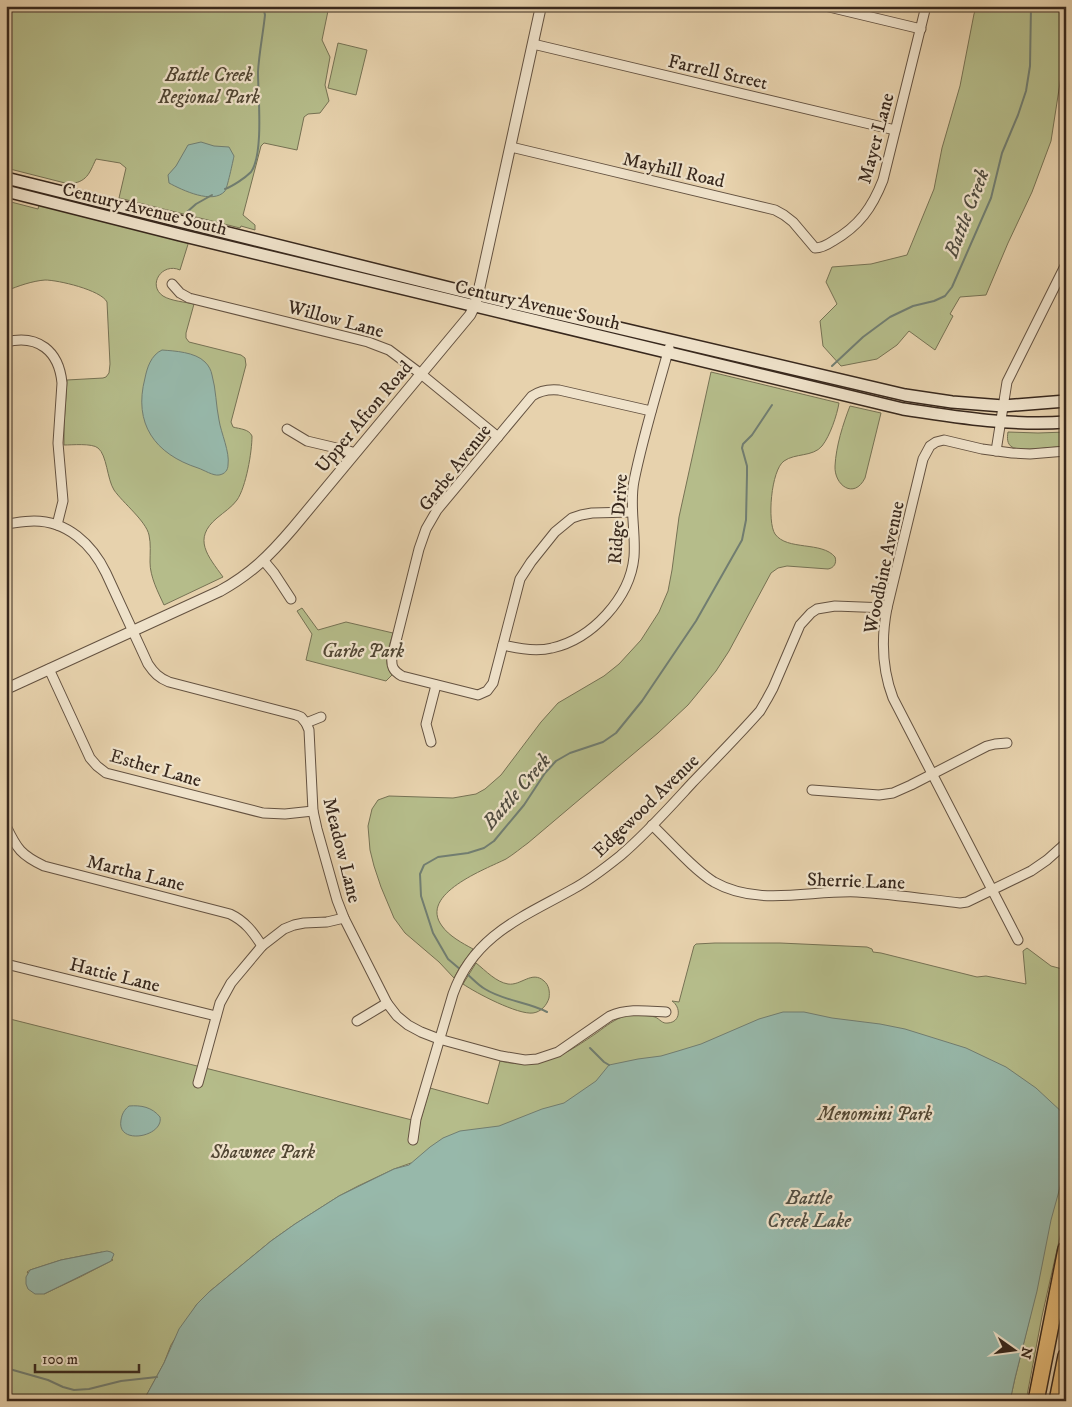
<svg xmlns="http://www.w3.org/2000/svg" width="1072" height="1407" font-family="'IM FELL DW Pica',serif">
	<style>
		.green { fill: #b5bc8a; stroke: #767254; fill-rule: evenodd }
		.water { fill: #97b8aa; stroke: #717e72 }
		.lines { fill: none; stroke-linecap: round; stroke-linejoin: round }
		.stream { stroke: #717e72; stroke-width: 2 }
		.minor-casing { stroke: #645241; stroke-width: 11 }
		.tertiary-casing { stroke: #645241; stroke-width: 12 }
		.secondary-casing { stroke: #38281d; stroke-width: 14 }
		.motorway-casing { stroke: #38281d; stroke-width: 18 }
		.minor { stroke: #efe2ca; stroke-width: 9 }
		.tertiary { stroke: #efe2ca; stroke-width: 10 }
		.secondary { stroke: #efe2ca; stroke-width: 11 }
		.motorway { stroke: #e4b976; stroke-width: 15 }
		.labels { text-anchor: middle; stroke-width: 4.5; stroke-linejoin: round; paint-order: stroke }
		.street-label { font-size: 19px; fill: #38281d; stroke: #efe2ca }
		.park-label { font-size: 19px; font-style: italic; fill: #514633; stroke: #efe2ca }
		.water-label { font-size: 20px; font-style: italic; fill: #504c40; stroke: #efe2ca }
	</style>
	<rect width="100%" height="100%" fill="#e7d2ad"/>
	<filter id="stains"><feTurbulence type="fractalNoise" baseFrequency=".004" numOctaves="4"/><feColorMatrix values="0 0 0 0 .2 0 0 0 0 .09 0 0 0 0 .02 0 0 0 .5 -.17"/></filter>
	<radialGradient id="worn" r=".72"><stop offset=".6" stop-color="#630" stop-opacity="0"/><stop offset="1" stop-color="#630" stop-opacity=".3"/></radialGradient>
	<g class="green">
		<path d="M6,6H329L322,40L330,57L325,85L329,101L320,113L308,114L304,117L297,150L264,143L261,146L243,215L255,225V230L241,226L240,228L119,198L126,168L120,163L96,159C89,174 87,182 69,184L6,168Z"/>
		<path d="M977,6H1066V44L1051,141L1032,192L1008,243L986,295L960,297L950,314L953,316L935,350L909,331L897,345L877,359L841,366L823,346L820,321L837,304L826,282L832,267L871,264L907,255L934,189L942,148L960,86L974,14Z"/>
		<path d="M338,43L367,50L356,95L328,88Z"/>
		<path d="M11,202L38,209L39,205L189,241L180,270C162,262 147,285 163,296C171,301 185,302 194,304L186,333V338L189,342L241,355L245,358L246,365L231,422L233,427C240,429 249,429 252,436C252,452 246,487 237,500C232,507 224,512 217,518C192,539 208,556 223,577L164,605C158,592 150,577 150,562C150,553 151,544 149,535C146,521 123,503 114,490C107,479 107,455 98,448C92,443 72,445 64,445V425L67,380L103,378L106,377L109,373L110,364L107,302C101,290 58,280 45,280C32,281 18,286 6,291V223Z"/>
		<path d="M711,372L839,403C837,415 830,436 822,446C813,457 795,453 784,461C771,470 767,522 775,534C787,551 822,541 835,557C837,563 834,568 828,569L787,566L778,568L771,573L729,651L716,671L688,705L658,733L528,843C521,848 514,854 506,859C486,869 418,894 442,926C449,936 462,943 473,949L460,967L454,978L439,962L405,933L394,918L381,887L374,866L370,850L368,826L372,809L378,800L389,796L453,798L476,794L485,789L501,775L541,722L558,703L604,676L619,664L641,640L659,612L668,591L672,570L679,517Z"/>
		<path d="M850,406L881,413L865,478C854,500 834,485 835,466C836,446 843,424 850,406Z"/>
		<path d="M1008,432L1038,433L1066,432V446C1055,447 1020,452 1012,447C1007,444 1007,438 1008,432Z"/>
		<path d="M302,608L318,630L346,622L393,633C389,648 382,662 392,675L386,681L306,660L312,634L297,611Z"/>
		<path d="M715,943H780L867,947L872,949L873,952L881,953L977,977L986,976L1026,984L1023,951L1027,948L1051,966L1066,970V1210L1042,1316L1026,1401H1010L1015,1378L1030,1317L411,1163L394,1169L358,1186L339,1196L295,1224L271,1241L209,1292L197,1304L171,1345L164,1363L146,1396V1401H6V1018L420,1122L430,1088L488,1104L500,1061C541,1071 566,1054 598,1032C606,1026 615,1019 625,1016C631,1015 649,1015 655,1017C660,1019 662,1024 668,1023C681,1022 681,1007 672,1001L679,1002L694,946L696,944ZM102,1252L113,1260L80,1277L44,1294L27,1272L30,1270L61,1260Z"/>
		<path d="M476,963C486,971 496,982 508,984C521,986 532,970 544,981C549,985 550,992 549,998C547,1005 541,1012 533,1013C518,1015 476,993 463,984Z"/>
	</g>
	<g class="water">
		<path d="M201,142L214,146L229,147L234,156C233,161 227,189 225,191C213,205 182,190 169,183L168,175L176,166L188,145Z"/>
		<path d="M162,350C175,351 195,352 205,362C209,366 211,370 212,375C216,389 216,406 219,420C221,433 230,452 228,465C228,470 225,474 219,475C213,476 204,470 198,468C155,454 133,424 145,378C147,368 151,355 162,350Z"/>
		<path d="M783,1012H804L832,1018L880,1024L905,1029L966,1048L1006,1067L1036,1088L1064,1114L1066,1118V1159L1059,1191L1051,1220L1037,1291L1015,1378L1010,1401H146V1396L164,1363L179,1329L197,1304L209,1292L271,1241L295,1224L339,1196L394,1169L409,1165L430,1147L443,1138L460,1131L499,1126L542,1109L564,1103L596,1081L609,1065L638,1059L661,1056L678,1051L701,1044L759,1019Z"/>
		<path d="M129,1106C141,1105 152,1107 160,1117C164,1137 116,1146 121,1120C122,1114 124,1110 129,1106Z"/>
		<path d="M107,1251L111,1252L114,1254L111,1261L44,1294H35L28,1289L26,1284V1277L30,1270L61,1260Z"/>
	</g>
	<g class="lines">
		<g class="stream">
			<path d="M225,189C233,186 245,178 251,172C264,154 258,95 258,72C259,53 263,34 265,15L263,6"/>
			<path d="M187,212L196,204L212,195"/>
			<path d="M832,366L863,337L890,317L913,306L934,301L945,296L952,287L991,198L1002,153L1018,115L1026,91L1030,66L1031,6"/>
			<path d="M461,970L448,959L433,933L421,896L420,874L424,865L438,857L468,853L484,848L494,841L524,805L545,773L556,761L570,753L603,742L616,733L642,701L696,621L742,540L746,520L747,475V466L742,448L743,444L752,435L772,405"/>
			<path d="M467,974C473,979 478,985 485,989C504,1001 528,1002 547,1012"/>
			<path d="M590,1048L604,1062L609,1065"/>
			<path d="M6,1368L48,1380L63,1387L74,1390L89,1389L121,1381L157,1377"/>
		</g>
		<defs>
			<g id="minor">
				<path d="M825,6L921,29"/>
				<path d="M533,44L895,130"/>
				<path d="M511,147L775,210L784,215L793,222L815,248C822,248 827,245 833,241C859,226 872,208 883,180L926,6"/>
				<path d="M172,284L180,293L189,298L368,342L389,350L421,374L498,437"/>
				<path d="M6,342C38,334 59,351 62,383L58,443L63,501L57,525"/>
				<path d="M287,429L307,441L349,451L355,453"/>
				<path d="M996,451L1007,382L1066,264"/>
				<path d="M632,512L592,513L581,515L572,518L555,532L531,562L520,579L493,683L487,691L478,695L402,676C393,671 391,666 392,657L419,549L426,529L437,510L532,396C541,390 549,389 559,390L651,411"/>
				<path d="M6,524C15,523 24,521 34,521C67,521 92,544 106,573L148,664C154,673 159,678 169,682L296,715L301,717L306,723L309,730L313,811L317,829L337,900L344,918L387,1003L397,1016L408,1025L421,1032L439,1039L501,1056L525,1060L537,1059L558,1052L610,1016C628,1008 647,1011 666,1012"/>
				<path d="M264,561L274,573L291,599"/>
				<path d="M503,645C519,649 536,652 552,648C592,639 630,598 634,557C636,531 629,506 634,481C643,436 657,392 669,348"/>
				<path d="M49,669L90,758L97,766L106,773L263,813L285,814L313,811"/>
				<path d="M306,723L321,717"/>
				<path d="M431,742L426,724L436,685"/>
				<path d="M812,790L879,795L893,793L911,785L987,746L995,744L1007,743"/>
				<path d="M652,825C670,842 694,870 714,882C758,907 810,890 857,892C891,894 925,899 960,903L967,902L1031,871L1047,860L1066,843"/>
				<path d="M6,826C17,849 21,855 44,866L230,914C245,921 253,932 262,946"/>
				<path d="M1018,940L893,698C882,669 881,639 887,608L923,459L930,446L936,442L944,440L982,449L1012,453L1030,454L1066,451"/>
				<path d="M6,964L216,1016"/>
				<path d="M357,1021L387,1003"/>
				<path d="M198,1083L220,1003L231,983L262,946L284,929L294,925L304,923L327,922L344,918"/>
				<path d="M413,1140L416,1119L453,994C474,935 523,917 573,889C590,880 605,868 620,856C646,834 669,808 692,783C715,759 738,736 760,711L767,699L773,688L800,625L811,613L817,609L835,606L887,608"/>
			</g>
			<path id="tertiary" d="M6,689L220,591C251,574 270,555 293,528L470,315L475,305L480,285L541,6"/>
			<g id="secondary">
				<path d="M6,178L478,295L905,395L952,402L1003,406L1066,401"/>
				<path d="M6,191L180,235L903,409C956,417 1011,426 1066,422"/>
			</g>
			<g id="motorway">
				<path d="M1036,1401L1066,1249"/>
				<path d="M1057,1401L1066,1356"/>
			</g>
		</defs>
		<use href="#minor" class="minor-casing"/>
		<use href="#tertiary" class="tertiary-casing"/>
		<use href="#secondary" class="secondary-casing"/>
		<use href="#motorway" class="motorway-casing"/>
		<use href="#minor" class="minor"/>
		<use href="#tertiary" class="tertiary"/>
		<use href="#secondary" class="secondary"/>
		<use href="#motorway" class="motorway"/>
	</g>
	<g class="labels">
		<g class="street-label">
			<text transform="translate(718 71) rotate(13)" y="7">Farrell Street</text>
			<text transform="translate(875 138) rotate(-75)" y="7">Mayer Lane</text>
			<text transform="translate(674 169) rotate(13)" y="7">Mayhill Road</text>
			<text transform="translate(145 208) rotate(14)" y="7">Century Avenue South</text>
			<text transform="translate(538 304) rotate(13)" y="7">Century Avenue South</text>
			<text transform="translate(336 318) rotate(15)" y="7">Willow Lane</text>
			<text transform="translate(363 416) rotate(-50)" y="7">Upper Afton Road</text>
			<text transform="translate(454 467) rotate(-52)" y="7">Garbe Avenue</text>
			<text transform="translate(617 519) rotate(-86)" y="7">Ridge Drive</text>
			<text transform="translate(883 567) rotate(-78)" y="7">Woodbine Avenue</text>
			<text transform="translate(156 767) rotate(16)" y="7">Esther Lane</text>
			<text transform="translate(645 805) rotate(-44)" y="7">Edgewood Avenue</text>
			<text transform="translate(343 850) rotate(76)" y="7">Meadow Lane</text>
			<text transform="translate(136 872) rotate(14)" y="7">Martha Lane</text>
			<text transform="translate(856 880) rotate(2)" y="7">Sherrie Lane</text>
			<text transform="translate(115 974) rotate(14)" y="7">Hattie Lane</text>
		</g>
		<g class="park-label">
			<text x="209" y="81">Battle Creek<tspan x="209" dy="22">Regional Park</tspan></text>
			<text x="363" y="657">Garbe Park</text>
			<text x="875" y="1120">Menomini Park</text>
			<text x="263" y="1158">Shawnee Park</text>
		</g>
		<g class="water-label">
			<text transform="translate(966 213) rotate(-69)" y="7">Battle Creek</text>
			<text transform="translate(516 791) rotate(-49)" y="7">Battle Creek</text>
			<text x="809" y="1204">Battle<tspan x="809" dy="23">Creek Lake</tspan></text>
		</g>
	</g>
	<rect width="1072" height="1407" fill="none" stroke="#e7d2ad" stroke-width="25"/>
	<rect x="8" y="8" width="1057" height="1392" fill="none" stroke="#38281d" stroke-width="2.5"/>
	<rect x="12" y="12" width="1047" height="1382" fill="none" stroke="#38281d"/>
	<g transform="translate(1014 1350) rotate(104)" stroke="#efe2ca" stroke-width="4" paint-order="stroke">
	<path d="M0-4L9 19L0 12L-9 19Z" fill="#38281d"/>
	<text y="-8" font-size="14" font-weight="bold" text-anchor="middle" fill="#38281d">N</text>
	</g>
	<path d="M35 1364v8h104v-8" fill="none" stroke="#38281d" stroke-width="2.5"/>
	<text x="42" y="1364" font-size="15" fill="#38281d" stroke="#efe2ca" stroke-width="4" paint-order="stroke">100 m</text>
	<rect width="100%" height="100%" filter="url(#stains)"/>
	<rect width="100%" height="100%" fill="url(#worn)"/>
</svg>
